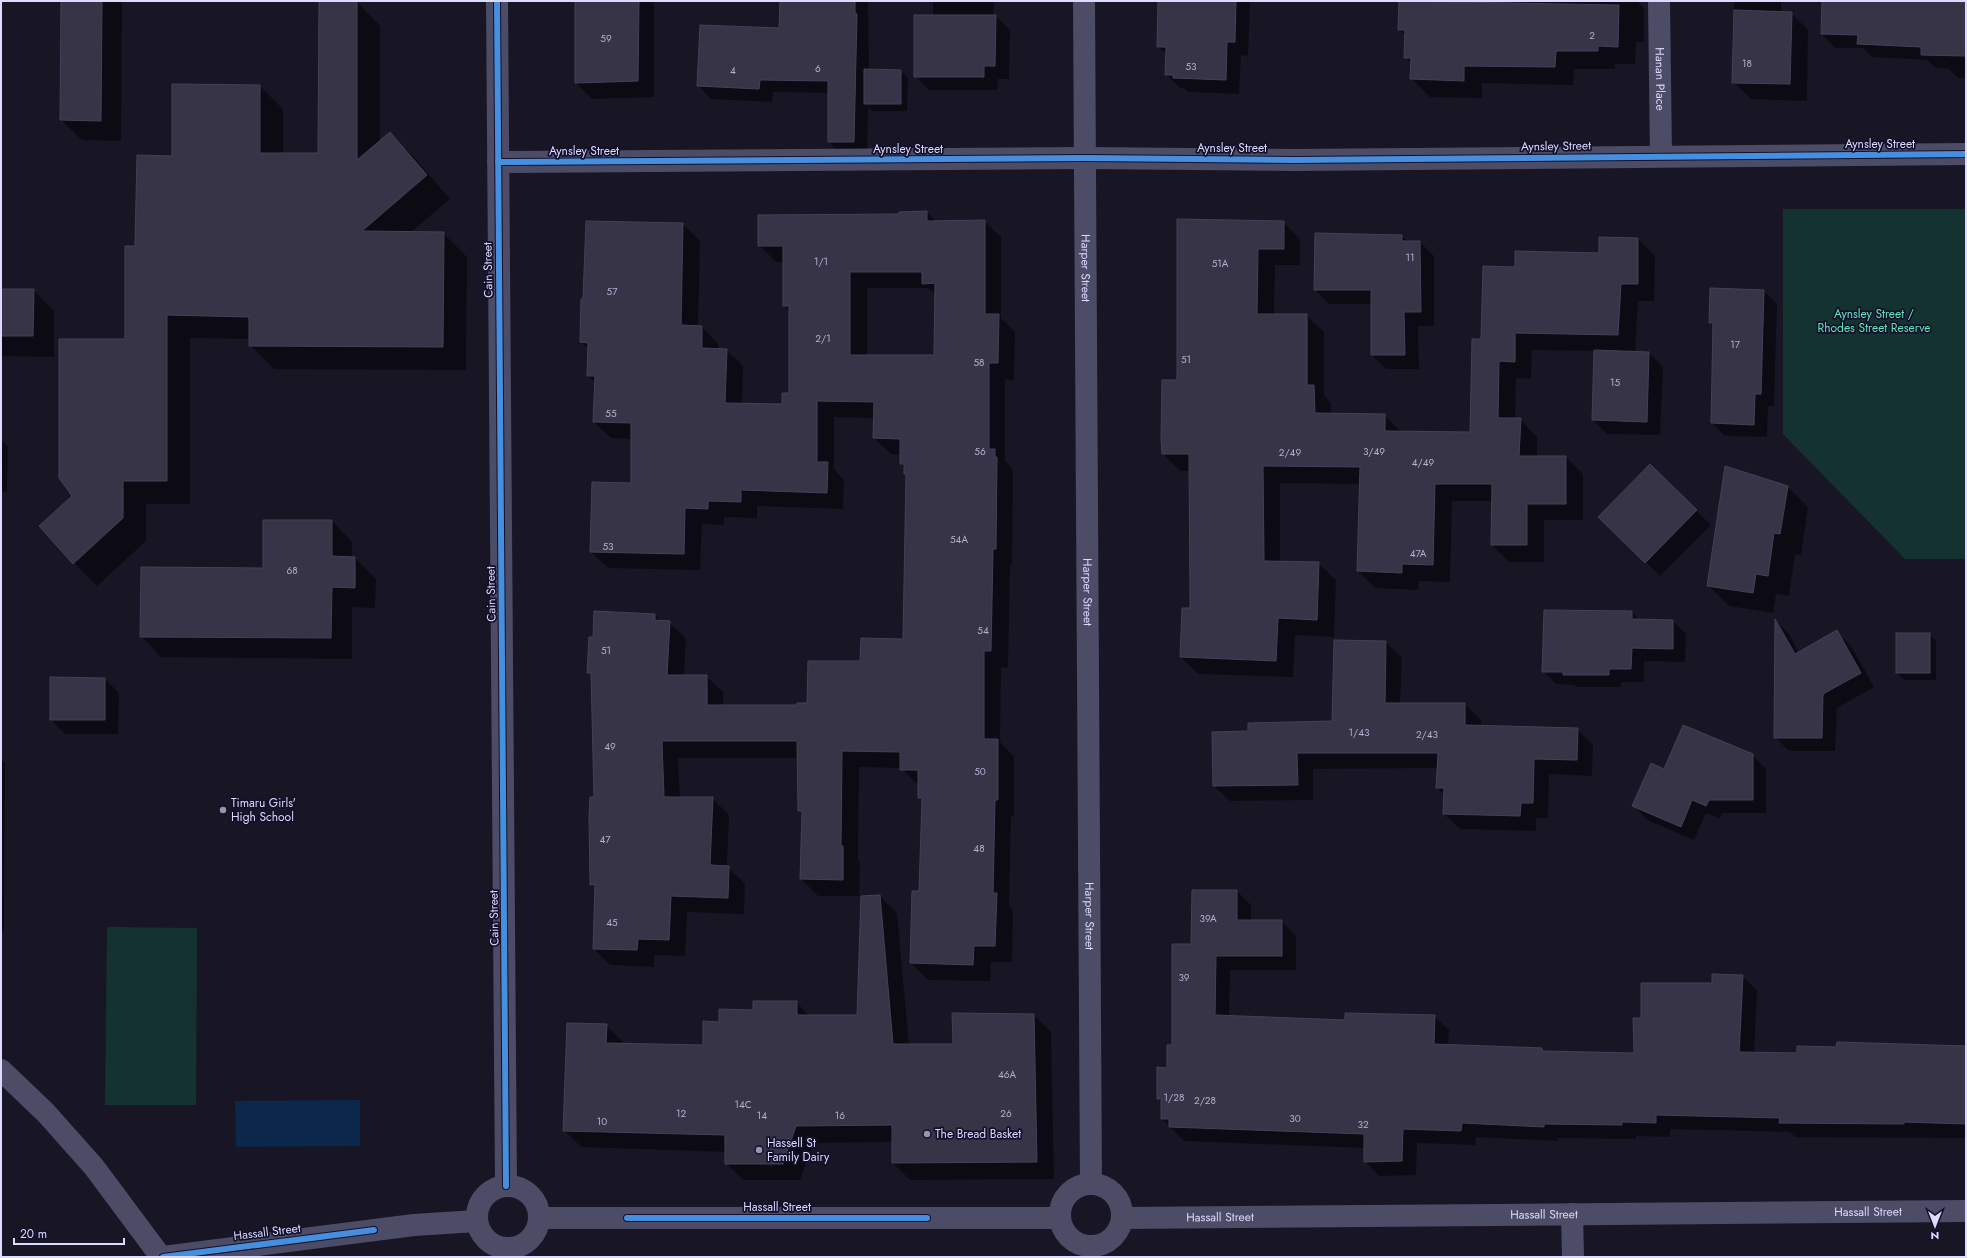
<svg xmlns="http://www.w3.org/2000/svg" width="1967" height="1258" font-family="Jost,sans-serif">
	<style>
		.green { fill: #143230 }
		.water { fill: #0c274c }
		.shadow { fill: #0007; fill-rule: evenodd }
		.building { fill: #363446; stroke: #444158; fill-rule: evenodd }
		.lines { fill: none; stroke-linecap: round; stroke-linejoin: round }
		.minor { stroke: #4c4c66; stroke-width: 22 }
		.cycleway-casing { stroke: #13102b; stroke-width: 8 }
		.cycleway { stroke: #468fdf; stroke-width: 6 }
		.poi-dot { fill: #9795b3; stroke: #13102b; stroke-width: 1.5 }
		.labels { text-anchor: middle; stroke-width: 3.5; stroke-linejoin: round; paint-order: stroke }
		.number-label { font-size: 10px; fill: #b2b0d1 }
		.street-label { font-size: 12px; fill: #dcdaff; stroke: #13102b }
		.park-label { font-size: 12px; fill: #61e5ba; stroke: #13102b }
		.poi-label { font-size: 12px; fill: #dcdaff; stroke: #13102b; text-anchor: start }
	</style>
	<rect width="100%" height="100%" fill="#181625"/>
	<g class="green">
		<path d="M1783,209H1966V559H1905L1783,434Z"/>
		<path d="M107,927L197,928L196,1105H105Z"/>
	</g>
	<path class="water" d="M360,1100V1146L236,1147L235,1101Z"/>
	<g class="shadow">
		<path d="M62,1H122L121,141L82,140L61,120Z"/>
		<path d="M576,1H654V97L592,99L576,83Z"/>
		<path d="M781,1H868L869,70L901,71L908,78L907,111H872L868,107L867,155H842L829,142V93L773,92L772,102L711,99L698,85L780,29Z"/>
		<path d="M933,1H994L993,16H996L1010,30L1009,79H998L997,90H929L915,76L933,16Z"/>
		<path d="M1158,1H1250L1248,56L1241,55L1239,94L1188,92L1184,88H1180L1166,74L1167,55L1158,46Z"/>
		<path d="M1400,1H1637L1644,8V42H1636L1635,64H1615V69H1574L1573,85L1482,83V98L1430,97L1412,79V64L1405,57L1406,36L1399,30Z"/>
		<path d="M1734,1H1781V12L1791,13L1808,30L1807,101L1751,99L1733,82Z"/>
		<path d="M1823,1H1966V78H1958L1949,69L1936,68L1927,60L1872,57L1863,48H1835L1822,34Z"/>
		<path d="M357,2L380,26V142L390,133L413,156L450,199L410,233H443L467,257L466,370L274,369L250,345V339L190,338V504H146V541L97,586L74,563L76,494L126,340L136,247L173,157L260,86L283,109V154H319Z"/>
		<path d="M927,212L936,221H984L1001,237V318L1015,332L1014,380L1005,379V461L1011,467L1013,475L1012,565H1010L1008,668L1001,667L1000,742L1014,757V816H1011L1009,906L1013,910L1012,962H991L990,981L928,980L911,963L920,892L922,801L919,797V786L901,768L859,767L858,861L860,863L859,896H818L801,879L803,814L799,811L798,758H678L680,798H712L729,815L727,867L745,883L744,914L687,912L685,956L654,955V967L610,965L594,949L596,889L591,885L595,798L592,676L588,672L594,638L655,615L661,621L669,622L686,638L684,676H706L723,692V706H798L808,704L861,662L904,640L907,476L905,474V468L901,464V455L891,454L874,438L875,418L834,417V469L844,480L843,509L757,506V518L724,517V525L702,524L700,570L608,568L591,552L632,484V439L611,438L594,422L596,383L588,376L589,350L581,342L584,300L586,222L683,224L700,241L698,327H702L718,344V349L726,350L743,366L742,404L783,405L790,394V312L784,306V262H776L759,245L900,215ZM867,288H928L936,295L935,356H867Z"/>
		<path d="M1178,220L1283,222L1300,239V265H1275L1274,315H1306L1324,332V395L1331,403V414L1384,415L1402,432L1471,433L1482,340L1516,268L1600,254V238L1638,239L1655,256L1654,301H1638L1635,353H1649L1663,367L1660,435L1607,434L1593,420L1595,351L1532,350L1531,379L1516,378L1515,419H1520L1537,437V457H1566L1583,474V520H1544V562H1509L1492,545L1493,501H1452L1450,582L1419,581L1418,590L1375,588L1358,571L1360,484L1280,483V562L1318,563L1336,580L1334,637L1295,635L1293,677L1198,674L1181,657L1183,609L1190,610V471H1180L1163,454L1178,381Z"/>
		<path d="M1402,236L1408,242H1420L1434,256V326H1418L1419,369H1386L1372,355V304H1329L1315,290Z"/>
		<path d="M1711,289L1764,291L1777,304L1774,406H1768L1767,437L1725,436L1712,423L1714,327L1710,323Z"/>
		<path d="M1,290H33L54,311V357L1,356Z"/>
		<path d="M1,440L8,446L7,492H1Z"/>
		<path d="M1650,465L1711,525L1660,576L1599,517Z"/>
		<path d="M1787,486L1808,507L1801,555L1795,554L1789,596L1776,594L1773,613L1729,606L1708,585Z"/>
		<path d="M332,521L352,542V558H355L376,579L375,608L352,607V659L161,657L141,636L264,569Z"/>
		<path d="M1632,612L1640,621H1673L1686,634L1685,662L1644,661V682H1621V687H1577L1574,685L1556,684L1543,671Z"/>
		<path d="M1776,621L1789,634L1799,653L1837,632L1851,646L1874,687L1837,708L1835,751H1789L1775,737Z"/>
		<path d="M1929,634L1936,641V680H1904L1897,673Z"/>
		<path d="M1386,642L1402,658L1400,704H1465L1481,720V726L1577,729L1593,745L1592,776L1549,774L1548,818H1536V831L1460,829L1444,814L1445,795L1437,788L1438,768L1313,769V800L1230,801L1214,786L1249,732L1333,722Z"/>
		<path d="M105,679L119,693L118,734H65L51,720Z"/>
		<path d="M1752,755L1766,769V813H1722L1720,819L1706,813L1694,840L1647,820L1634,806L1664,770Z"/>
		<path d="M1,759L5,763L4,931H1Z"/>
		<path d="M1237,891L1251,905V921H1281L1296,936V970H1230L1229,1017L1346,1021L1434,1016L1449,1030L1448,1046L1541,1049L1544,1052L1635,1054L1642,1019L1713,984L1742,976L1757,990L1754,1054H1798L1837,1048L1966,1047V1138L1795,1137L1790,1132L1670,1129V1137L1636,1136V1139L1558,1138V1141L1476,1137L1475,1145L1417,1143L1416,1175L1379,1176L1365,1161V1148L1184,1141L1162,1119V1103L1158,1098L1168,1069L1192,945ZM1741,989H1743L1740,1057H1738Z"/>
		<path d="M880,896L897,913L909,1045H954L953,1014L1034,1015L1051,1032L1054,1179L910,1180L893,1163V1142L813,1143L800,1180H743L726,1163V1152L581,1147L564,1130L606,1025L623,1042V1044L704,1046L720,1023L754,1011L796,1002L810,1016H858Z"/>
	</g>
	<g class="building">
		<path d="M61,1H102L101,121L60,120Z"/>
		<path d="M319,1H357V160L390,132L427,175L362,231L444,232L443,347L249,346V317L167,315V481H123V518L73,564L39,526L72,496L59,478V339H125V246H135L137,155L172,156V84L260,85V153H318Z"/>
		<path d="M575,1H639L638,81L575,83Z"/>
		<path d="M780,1H855V14H857L854,142H828V81L760,80L759,89L697,86L700,25L779,28Z"/>
		<path d="M1158,1H1236L1235,42H1227L1226,80L1173,78V75H1165L1166,47H1157Z"/>
		<path d="M1399,1L1619,5L1618,47L1598,46V51H1556L1555,67L1464,66V81L1410,79L1411,58H1404L1405,30H1398Z"/>
		<path d="M1822,1H1966V56L1921,55V47L1857,44L1858,35L1821,34Z"/>
		<path d="M1734,10L1792,12L1790,84L1732,83Z"/>
		<path d="M914,15H996L995,66H984V77H914Z"/>
		<path d="M864,69L901,70V104H864Z"/>
		<path d="M927,211V221L985,220V314H999L998,363H989V449H995V457H997L996,549H993L991,651H984V739H998V800H995L993,893H997L995,946H974L973,965L910,963L912,891H919L922,798H918V770H900V752L842,751L841,846H843V880L800,879L802,811H798L797,741H662L664,797H713L710,865L729,866L728,898L671,896L669,940L638,939L637,950L593,949L595,885H590L589,817L590,797H594L591,673H587L589,637H593L594,611L655,614V620L670,621L667,675H707V705H797V703H807L808,661H860L861,638L903,639L906,474H904V464H900V439L873,438L874,402L817,401V462H828L827,493L741,490V502L708,501V509L685,508L684,554L590,552L592,482L631,483V423L593,422L595,376H587L588,343L580,342L581,299H583L586,221L683,223L681,325L702,326V348L727,349L725,403L782,404V393H789V306H783V246H758V215L899,214V212ZM850,272H922V284L935,283L934,355H850Z"/>
		<path d="M1177,219L1284,221V249H1258L1257,314H1307V385H1314L1315,413L1385,414V431L1470,432L1472,339H1481L1483,266L1515,267V251L1599,253V237L1638,238V284H1621L1618,335L1515,333V362L1499,361L1498,418H1521L1519,456H1566V504H1527V545H1491L1492,484H1435L1433,565L1402,564V573L1357,571L1360,467L1263,466L1264,561L1319,562L1317,620L1278,618L1276,661L1180,657L1182,608H1190V602L1189,454H1162L1161,438L1162,380H1177Z"/>
		<path d="M1315,233L1402,235V241H1420L1421,312H1404L1405,355H1371V290H1314Z"/>
		<path d="M1710,288L1764,290L1761,394H1755L1754,425L1711,423L1713,323H1709Z"/>
		<path d="M1,289H34L33,336H1Z"/>
		<path d="M1594,350L1649,352L1647,422L1592,420Z"/>
		<path d="M1650,464L1697,510L1645,563L1598,517Z"/>
		<path d="M1725,466L1788,486L1780,534L1774,533L1768,576L1756,574L1753,593L1707,586Z"/>
		<path d="M263,520H332V556L355,557V588L332,587L331,638L140,637L141,567L263,568Z"/>
		<path d="M1544,610L1632,611V619L1673,620V649L1632,648L1631,669H1609V675H1563V672H1542Z"/>
		<path d="M1775,619L1795,654L1837,630L1861,673L1823,694L1822,738H1774Z"/>
		<rect x="1896" y="633" width="34" height="40"/>
		<path d="M1334,640L1386,641L1385,703H1465V725L1578,728L1577,760L1534,759L1533,803H1521L1520,816L1443,814L1444,788H1436L1438,753H1297L1298,785L1213,786L1212,732L1248,731V723L1332,721Z"/>
		<path d="M50,677L105,678V720H50Z"/>
		<path d="M1683,725L1753,754V800H1709L1706,806L1692,800L1681,827L1632,806L1651,763L1664,769Z"/>
		<path d="M1192,890H1237V920H1282V956H1216L1215,1015L1345,1020V1013L1435,1015L1434,1044L1542,1048V1051L1634,1053L1633,1018H1641V983H1712V974L1743,975L1739,1052L1797,1053V1046L1836,1047L1837,1042L1966,1046V1124L1904,1122V1124L1779,1123L1780,1118L1656,1115V1123L1622,1122V1125L1544,1124V1127L1462,1123L1461,1131L1403,1129L1402,1161L1364,1162V1134L1169,1127V1119H1161V1099H1157V1067L1167,1068V1045H1172V944H1191Z"/>
		<path d="M880,895L893,1044H953L952,1013L1034,1014L1037,1162L892,1163V1125L796,1126L783,1164H725V1135L563,1131L567,1023L607,1024L606,1043L703,1045V1021L719,1022V1009L753,1010V1001H797V1015H857L861,896Z"/>
	</g>
	<g class="lines">
		<g class="minor">
			<path d="M497,1L506,1186"/>
			<path id="s1" d="M1084,1L1091,1184"/>
			<path id="s2" d="M1659,1L1661,156"/>
			<path d="M498,162L1085,158L1295,160L1966,154"/>
			<path d="M1,1070L46,1113L94,1167L161,1257"/>
			<circle cx="1091" cy="1215" r="31"/>
			<circle cx="508" cy="1217" r="31"/>
			<path d="M1572,1214L1573,1257"/>
			<path d="M540,1218H1060"/>
			<path id="s3" d="M1123,1218L1966,1211"/>
			<path d="M163,1257L414,1225L477,1221"/>
		</g>
		<defs>
			<g id="cycleway">
				<path d="M497,1L506,1186"/>
				<path d="M498,162L1085,158L1295,160L1966,154"/>
				<path d="M627,1218H927"/>
				<path d="M163,1257L374,1230"/>
			</g>
		</defs>
		<use href="#cycleway" class="cycleway-casing"/>
		<use href="#cycleway" class="cycleway"/>
	</g>
	<g class="poi-dot">
		<circle cx="223" cy="810" r="4"/>
		<circle cx="927" cy="1134" r="4"/>
		<circle cx="759" cy="1150" r="4"/>
	</g>
	<g class="labels">
		<g class="number-label">
			<text x="1592" y="39">2</text>
			<text x="606" y="42">59</text>
			<text x="1747" y="67">18</text>
			<text x="1191" y="70">53</text>
			<text x="818" y="72">6</text>
			<text x="733" y="74">4</text>
			<text x="1410" y="261">11</text>
			<text x="821" y="265">1/1</text>
			<text x="1220" y="267">51A</text>
			<text x="612" y="295">57</text>
			<text x="823" y="342">2/1</text>
			<text x="1735" y="348">17</text>
			<text x="1186" y="363">51</text>
			<text x="979" y="366">58</text>
			<text x="1615" y="386">15</text>
			<text x="611" y="417">55</text>
			<text x="980" y="455">56</text>
			<text x="1374" y="455">3/49</text>
			<text x="1290" y="456">2/49</text>
			<text x="1423" y="466">4/49</text>
			<text x="959" y="543">54A</text>
			<text x="608" y="550">53</text>
			<text x="1418" y="557">47A</text>
			<text x="292" y="574">68</text>
			<text x="983" y="634">54</text>
			<text x="606" y="654">51</text>
			<text x="1359" y="736">1/43</text>
			<text x="1427" y="738">2/43</text>
			<text x="610" y="750">49</text>
			<text x="980" y="775">50</text>
			<text x="605" y="843">47</text>
			<text x="979" y="852">48</text>
			<text x="1208" y="922">39A</text>
			<text x="612" y="926">45</text>
			<text x="1184" y="981">39</text>
			<text x="1007" y="1078">46A</text>
			<text x="1174" y="1101">1/28</text>
			<text x="1205" y="1104">2/28</text>
			<text x="743" y="1108">14C</text>
			<text x="681" y="1117">12</text>
			<text x="1006" y="1117">26</text>
			<text x="762" y="1119">14</text>
			<text x="840" y="1119">16</text>
			<text x="1295" y="1122">30</text>
			<text x="602" y="1125">10</text>
			<text x="1363" y="1128">32</text>
		</g>
		<g class="street-label">
			<text dy="4" stroke="none"><textPath href="#s2" startOffset="78">Hanan Place</textPath></text>
			<text x="1880" y="148">Aynsley Street</text>
			<text transform="translate(1556 146) rotate(-1)" y="4">Aynsley Street</text>
			<text x="1232" y="152">Aynsley Street</text>
			<text x="908" y="153">Aynsley Street</text>
			<text x="584" y="155">Aynsley Street</text>
			<text dy="4" stroke="none"><textPath href="#s1" startOffset="267">Harper Street</textPath></text>
			<text transform="translate(488 270) rotate(-91)" y="4">Cain Street</text>
			<text dy="4" stroke="none"><textPath href="#s1" startOffset="591">Harper Street</textPath></text>
			<text transform="translate(491 594) rotate(-91)" y="4">Cain Street</text>
			<text dy="4" stroke="none"><textPath href="#s1" startOffset="915">Harper Street</textPath></text>
			<text transform="translate(494 918) rotate(-91)" y="4">Cain Street</text>
			<text x="777" y="1211">Hassall Street</text>
			<text dy="4" stroke="none"><textPath href="#s3" startOffset="745">Hassall Street</textPath></text>
			<text dy="4" stroke="none"><textPath href="#s3" startOffset="421">Hassall Street</textPath></text>
			<text dy="4" stroke="none"><textPath href="#s3" startOffset="97">Hassall Street</textPath></text>
			<text transform="translate(267 1232) rotate(-7)" y="4">Hassall Street</text>
		</g>
		<g class="park-label">
			<text x="1874" y="318">Aynsley Street /<tspan x="1874" dy="14">Rhodes Street Reserve</tspan></text>
		</g>
		<g class="poi-label">
			<text x="231" y="807">Timaru Girls'<tspan x="231" dy="14">High School</tspan></text>
			<text x="935" y="1138">The Bread Basket</text>
			<text x="767" y="1147">Hassell St<tspan x="767" dy="14">Family Dairy</tspan></text>
		</g>
	</g>
	<rect width="1967" height="1258" fill="none" stroke="#dcdaff" stroke-width="4"/>
	<g transform="translate(1935 1226) rotate(180)" stroke="#13102b" stroke-width="3" paint-order="stroke">
	<path d="M0-3L7 15L0 10L-7 15Z" fill="#dcdaff"/>
	<text y="-6" font-size="11" font-weight="bold" text-anchor="middle" fill="#dcdaff">N</text>
	</g>
	<path d="M14 1238v6h110v-6" fill="none" stroke="#dcdaff" stroke-width="2"/>
	<text x="20" y="1238" font-size="12" fill="#dcdaff" stroke="#13102b" stroke-width="3" paint-order="stroke">20 m</text>
</svg>
